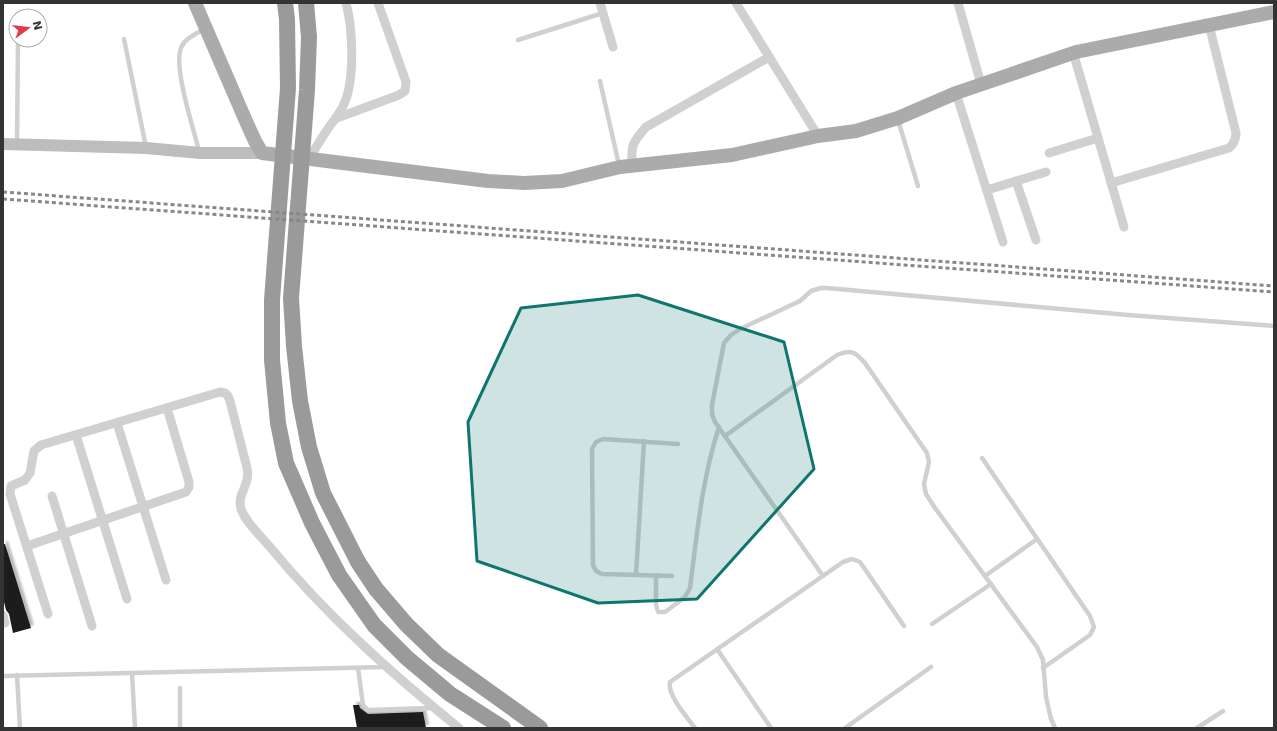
<svg xmlns="http://www.w3.org/2000/svg" width="1277" height="731" font-family="'DejaVu Sans',sans-serif">
	<style>
		.building { fill: #1a1a1a; filter: url(#shadow) }
		.lines { fill: none; stroke-linecap: round; stroke-linejoin: round }
		.lane { stroke: #d0d0d0; stroke-width: 4.5 }
		.street { stroke: #d0d0d0; stroke-width: 9 }
		.secondary { stroke: #bdbdbd; stroke-width: 12 }
		.primary { stroke: #ababab; stroke-width: 14 }
		.highway { stroke: #9a9a9a; stroke-width: 16 }
		.rail { stroke: #888; stroke-width: 3; stroke-dasharray: 4 3; stroke-linecap: butt }
		.marked { fill: #0f766e; fill-opacity: 0.2; stroke: #0f766e; stroke-width: 3; stroke-linejoin: round }
	</style>
	<defs>
		<filter id="shadow"><feDropShadow dx="3" dy="-3" stdDeviation="1" flood-color="#0004"/></filter>
	</defs>
	<rect width="100%" height="100%" fill="#fff"/>
	<g class="building">
		<path d="M3,544H5L31,628L13,633L9,614L6,610L4,602L3,603Z"/>
		<path d="M353,705H359L360,708L368,714L423,712L426,728H357Z"/>
	</g>
	<g class="lines">
		<g class="lane">
			<path d="M124,39L146,147"/>
			<path d="M518,40L603,13"/>
			<path d="M600,81L619,165"/>
			<path d="M898,120L918,186"/>
			<path d="M17,144L18,40"/>
			<path d="M199,151C194,130 173,67 181,48C184,39 196,34 204,29"/>
			<path d="M725,436L837,355C852,349 855,352 865,363L927,453L929,462L924,484L926,494L935,508L1037,647L1043,660L1046,697L1051,719L1055,728"/>
			<path d="M982,458L1090,616L1094,627L1090,635L1043,668"/>
			<path d="M636,575L644,441"/>
			<path d="M656,575V605L658,612H665L685,597L690,588C697,533 702,479 719,427"/>
			<path d="M672,576L602,574L596,571L593,565L592,449L596,442L603,439L678,444"/>
			<path d="M823,576L715,422L712,414V405L724,343L731,335L740,329L800,301L811,291L821,288H827L1128,315L1274,326"/>
			<path d="M985,576L1037,539"/>
			<path d="M932,624L991,584"/>
			<path d="M717,649L771,728"/>
			<path d="M358,668L363,705L368,710L432,708"/>
			<path d="M132,673L135,728"/>
			<path d="M17,675L20,728"/>
			<path d="M3,676L386,667"/>
			<path d="M180,728V688"/>
			<path d="M695,728C687,717 667,695 670,682L843,562L852,559L860,562L904,626"/>
			<path d="M845,728L931,667"/>
			<path d="M1197,728L1223,711"/>
		</g>
		<g class="street">
			<path d="M600,3L613,47"/>
			<path d="M736,3L818,136"/>
			<path d="M958,3L981,84"/>
			<path d="M1073,52L1124,227"/>
			<path d="M956,93L1003,242"/>
			<path d="M337,118L399,95L405,91L406,82L378,3"/>
			<path d="M1049,153L1098,138"/>
			<path d="M309,159C315,149 321,139 327,130C333,121 340,114 344,104C355,80 353,29 346,3"/>
			<path d="M632,166C631,145 632,143 646,127L769,57"/>
			<path d="M1016,181L1036,240"/>
			<path d="M1111,183L1229,148C1234,144 1236,140 1236,133L1209,25"/>
			<path d="M987,190L1046,172"/>
			<path d="M117,423L166,580"/>
			<path d="M76,435L127,599"/>
			<path d="M52,496L92,626"/>
			<path d="M27,546L186,492L189,487V482L167,408"/>
			<path d="M48,614L10,494L11,486L25,480L30,473L34,451L41,445L220,392L225,393L228,396L230,401L247,468C248,473 248,478 246,483C243,493 238,498 241,509C246,523 261,536 270,547C326,615 391,673 459,728"/>
			<path d="M3,615L5,623"/>
		</g>
		<path class="secondary" d="M3,144L146,148L200,153H262"/>
		<path class="primary" d="M195,3L245,119L255,141L262,153L488,181L524,183L562,181L620,167L732,155L818,136L856,131L898,118L956,93L1076,52L1274,12"/>
		<g class="highway">
			<path d="M285,3L287,19L288,88L272,300V360L278,423L286,463L312,523L339,575L374,625L407,658L450,694L503,728"/>
			<path d="M306,3L309,37L307,90L291,298L294,346L300,401L309,447L323,493L358,562L376,589L406,624L438,655L540,728"/>
		</g>
		<g class="rail">
			<path d="M3,192L1274,286"/>
			<path d="M3,199L1274,292"/>
		</g>
	</g>
	<path class="marked" d="M638,295L784,342L814,469L697,599L598,603L477,561L468,422L521,308Z"/>
	<rect width="1277" height="731" fill="none" stroke="#333333" stroke-width="8"/>
	<g transform="translate(28 28) rotate(75)"><circle r="19" fill="#ffffff" stroke="#adadad"/>
	<path d="M0-3L7 15L0 10L-7 15Z" fill="#e63946"/>
	<text y="-6" font-size="11" font-weight="bold" text-anchor="middle" fill="#333333">N</text>
	</g>
</svg>
